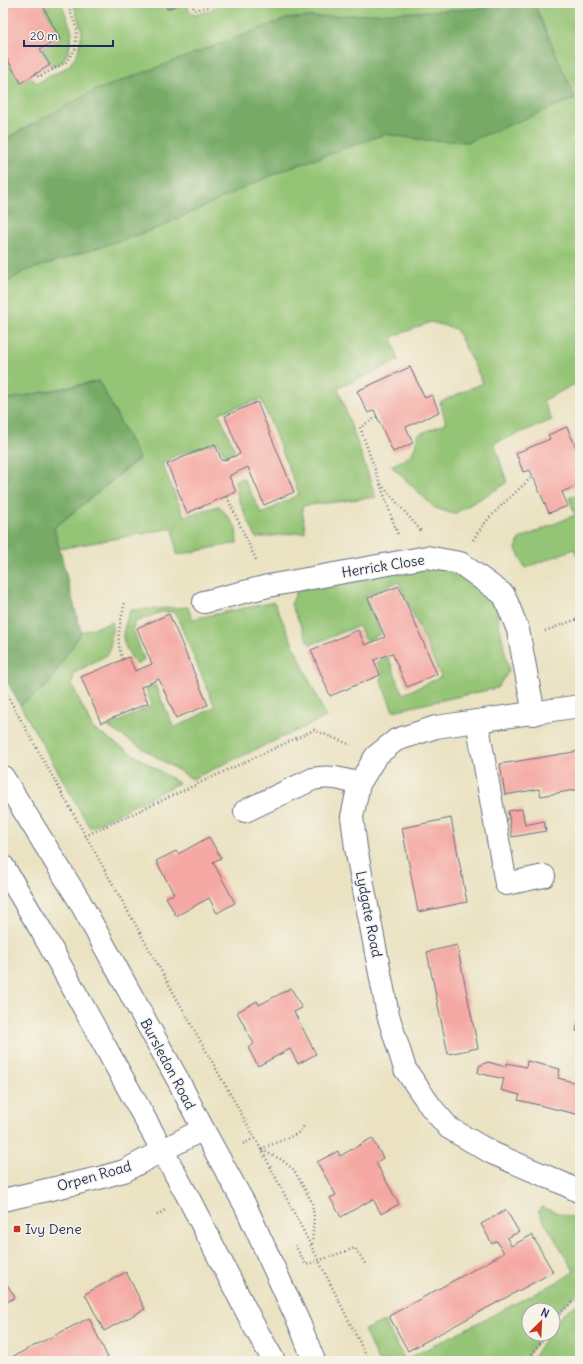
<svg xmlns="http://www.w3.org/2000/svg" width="583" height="1364" font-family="Delius,sans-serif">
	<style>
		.green { fill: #94c474; stroke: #587a69 }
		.forest { fill: #7a6; stroke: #496c62 }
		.building { fill: #f5a8a3 }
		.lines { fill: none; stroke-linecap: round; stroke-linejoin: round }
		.minor-casing { stroke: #636e81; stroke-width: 24 }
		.major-casing { stroke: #636e81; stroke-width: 24 }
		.path { stroke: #636e81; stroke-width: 2.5; stroke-dasharray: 1 3; stroke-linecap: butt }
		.minor { stroke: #fff; stroke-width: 22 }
		.major { stroke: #fff; stroke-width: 22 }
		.poi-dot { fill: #c8321e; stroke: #f7f3e8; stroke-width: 1.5 }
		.labels { text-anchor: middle; stroke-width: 3; stroke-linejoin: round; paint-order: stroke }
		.street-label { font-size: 14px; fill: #1b2f5e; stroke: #f7f3e8 }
		.poi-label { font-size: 14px; fill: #1b2f5e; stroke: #f7f3e8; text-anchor: start }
	</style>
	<rect width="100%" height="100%" fill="#f7f3e8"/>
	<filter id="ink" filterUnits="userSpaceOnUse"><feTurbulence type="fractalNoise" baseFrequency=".025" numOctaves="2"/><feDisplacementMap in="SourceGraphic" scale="8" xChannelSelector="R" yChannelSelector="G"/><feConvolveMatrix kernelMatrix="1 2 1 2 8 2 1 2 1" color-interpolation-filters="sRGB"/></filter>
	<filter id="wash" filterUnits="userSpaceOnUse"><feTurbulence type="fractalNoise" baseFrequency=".012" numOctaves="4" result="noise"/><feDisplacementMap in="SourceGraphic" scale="16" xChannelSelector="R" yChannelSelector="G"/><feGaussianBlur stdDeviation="0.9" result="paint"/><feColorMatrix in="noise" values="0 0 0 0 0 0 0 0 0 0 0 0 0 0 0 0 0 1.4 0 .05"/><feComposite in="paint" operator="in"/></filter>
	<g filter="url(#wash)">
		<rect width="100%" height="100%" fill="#eae2c1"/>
		<g class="green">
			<path d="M53,3H61L63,7L72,32L69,50L63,61L52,68L40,49L60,39L44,8Z"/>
			<path d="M73,3H165L167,9L186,3L190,12L195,15L209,11L219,3H494V8L94,91L3,140V52L21,82L30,77L37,83L69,66L78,52L82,32Z"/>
			<path d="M535,3H580V384L573,385L543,401L552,420L494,443L507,482L504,485L454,514L435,508L391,466C407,458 416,456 417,435L446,423L440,402L483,383L456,329L431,322L392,337L398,361L338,388L376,497L302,506L305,532L256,538L238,498L235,480L243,478L262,514L299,494L261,399L219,413L235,451L224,454L218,442L175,456L162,464L184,516L219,506L236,527L237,543L177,555L173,528L59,549L54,528L139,459L99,381L3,400V285L23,272L155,229L279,172L385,134L424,140L575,99L535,6Z"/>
			<path d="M580,493V562L574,549L525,568L516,549L519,539L575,515L569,498Z"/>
			<path d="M425,563L458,568L493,595L509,671L497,688L393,711L380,679L382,675L377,662L388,657L403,694L441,677L399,582L365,596L381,634L366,641L359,626L310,645L291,605L297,590Z"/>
			<path d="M274,602L326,717L192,779L108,727L152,705L146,689L155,685L174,728L215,707L175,612H161L135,622L133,629L144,660L136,665C120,639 120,639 130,610L188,607L192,619Z"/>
			<path d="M113,622L110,649L107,655L74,673L72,685L93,729L179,783L90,828L20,705L48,685L81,632Z"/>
			<path d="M541,1207L580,1220V1291C571,1300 560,1306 553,1316V1310H529V1334H542L524,1361H378L364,1330L384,1321L405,1360L561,1280L574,1271L538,1211Z"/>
			<path d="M580,1302V1361H531L548,1334H553C553,1318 568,1311 580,1302Z"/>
		</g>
		<g class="forest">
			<path d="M535,6L575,98L468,142L424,140L385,134L279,172L155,229L23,272L3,285V140L94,91L288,18Z"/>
			<path d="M99,381L139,458L54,528L81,632L48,685L20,705L3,674V400Z"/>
		</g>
		<g id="blocks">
			<g class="building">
				<path d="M3,3H53L44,8L60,39L40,49L50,65L21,83L3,52Z"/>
				<path d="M165,3H184L167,9Z"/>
				<path d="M410,367L425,398L432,395L439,412L406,427L413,443L393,452L374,410L368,413L357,391Z"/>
				<path d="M257,402L294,492L264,505L248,467L229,476L236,492L187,513L167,464L215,444L222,461L240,454L225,416Z"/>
				<path d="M567,427L580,457V484L562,492L568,506L549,513L530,470L523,472L516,453L550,439L548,435Z"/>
				<path d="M399,586L437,674L407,687L392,653L374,660L380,675L330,696L311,650L358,630L365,645L385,637L368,598Z"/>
				<path d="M169,614L208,705L176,718L159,679L141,687L148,703L101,723L81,677L129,657L135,671L152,664L137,628Z"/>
				<path d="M580,751V789L541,796L539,789L505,795L500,764Z"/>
				<path d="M522,809L525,825L544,821L546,831L512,837L508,811Z"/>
				<path d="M451,818L467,902L418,912L402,828Z"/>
				<path d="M209,837L221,858L213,862L235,903L217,913L209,898L176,916L166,897L174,894L156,861L176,851L178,854Z"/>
				<path d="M457,945L478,1048L448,1054L427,952Z"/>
				<path d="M291,988L302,1008L294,1012L316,1054L298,1064L290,1049L258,1066L248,1048L254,1044L237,1012L257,1001L259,1005Z"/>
				<path d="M579,1017H580V1032L576,1031Z"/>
				<path d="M527,1061L560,1069L558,1078L580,1084V1115L518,1100L520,1095L501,1090L504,1079L478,1073L479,1066L488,1062L506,1067L507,1063L526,1067Z"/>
				<path d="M372,1138L383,1158L376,1163L399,1204L381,1214L373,1199L341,1217L330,1198L336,1195L317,1162L338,1151L340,1156Z"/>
				<path d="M506,1210L519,1232L507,1238L511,1246L532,1235L553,1272L408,1351L389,1316L504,1253L497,1241L492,1244L481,1224Z"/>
				<path d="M126,1272L145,1309L104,1331L85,1294Z"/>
				<path d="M3,1278L15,1297L3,1305Z"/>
				<path d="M89,1318L108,1358L101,1361H4Z"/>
			</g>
		</g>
	</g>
	<g filter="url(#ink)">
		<use href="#blocks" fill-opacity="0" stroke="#636e81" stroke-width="1"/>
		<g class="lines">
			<defs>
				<g id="minor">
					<path d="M204,602L268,586L427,557L460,563L504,595L518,630L534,714"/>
					<path d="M580,706L436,727L396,740L376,756L359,784L352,817L356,848L388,1015L405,1069L431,1107L449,1128L492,1153L562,1183L580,1192"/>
					<path d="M477,721L506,884L544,876"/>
					<path d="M245,811L313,779C329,775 343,779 359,784"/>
					<path d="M3,1200L99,1178L124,1171L203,1129"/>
				</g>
				<g id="major">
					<path d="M3,777L79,900L179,1082L203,1129L245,1205L300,1325L314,1361"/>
					<path d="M3,866L41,930L188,1197L254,1326L274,1361"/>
				</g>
			</defs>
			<use href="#minor" class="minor-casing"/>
			<use href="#major" class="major-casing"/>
			<g class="path">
				<path d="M192,3L194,10L208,7L214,3"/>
				<path d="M35,73L39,77L66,62L75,50L77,30L67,3"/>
				<path d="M377,417L360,427L398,535"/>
				<path d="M381,484L422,532"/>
				<path d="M227,497L257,562"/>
				<path d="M473,540C488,515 512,496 533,476"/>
				<path d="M545,631L580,618"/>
				<path d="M123,659C114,641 121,621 125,602"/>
				<path d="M3,688L261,1149L319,1261L369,1361"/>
				<path d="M85,836L314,730L351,745"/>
				<path d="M243,1144L255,1138"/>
				<path d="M261,1149L297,1134L304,1126"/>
				<path d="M262,1150L282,1160L294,1170L312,1202L314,1217L312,1246"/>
				<path d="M157,1215L165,1210"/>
				<path d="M295,1245L306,1265L355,1248L366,1265"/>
				<path d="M553,1324L561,1312L580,1296"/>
				<path d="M528,1361L546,1334"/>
			</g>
			<use href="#minor" class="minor"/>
			<use href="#major" class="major"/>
		</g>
	</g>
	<rect class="poi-dot" x="13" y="1225" width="8" height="8" rx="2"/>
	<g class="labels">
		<g class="street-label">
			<text transform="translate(383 566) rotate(-9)" y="5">Herrick Close</text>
			<text transform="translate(369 914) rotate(79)" y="5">Lydgate Road</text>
			<text transform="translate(168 1064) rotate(62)" y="5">Bursledon Road</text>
			<text transform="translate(94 1176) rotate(-16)" y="5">Orpen Road</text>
		</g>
		<g class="poi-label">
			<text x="25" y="1234">Ivy Dene</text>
		</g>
	</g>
	<rect width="583" height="1364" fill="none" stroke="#f7f3e8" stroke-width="16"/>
	<g transform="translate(541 1322) rotate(24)"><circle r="19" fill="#f7f3e8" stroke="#9fa5b1"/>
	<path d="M0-3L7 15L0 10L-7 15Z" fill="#c8321e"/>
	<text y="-6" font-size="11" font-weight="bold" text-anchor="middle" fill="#1b2f5e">N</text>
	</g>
	<path d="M24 40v6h89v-6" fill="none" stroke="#1b2f5e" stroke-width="2"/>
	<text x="30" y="40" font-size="12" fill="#1b2f5e" stroke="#f7f3e8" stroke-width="3" paint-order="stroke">20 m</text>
</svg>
